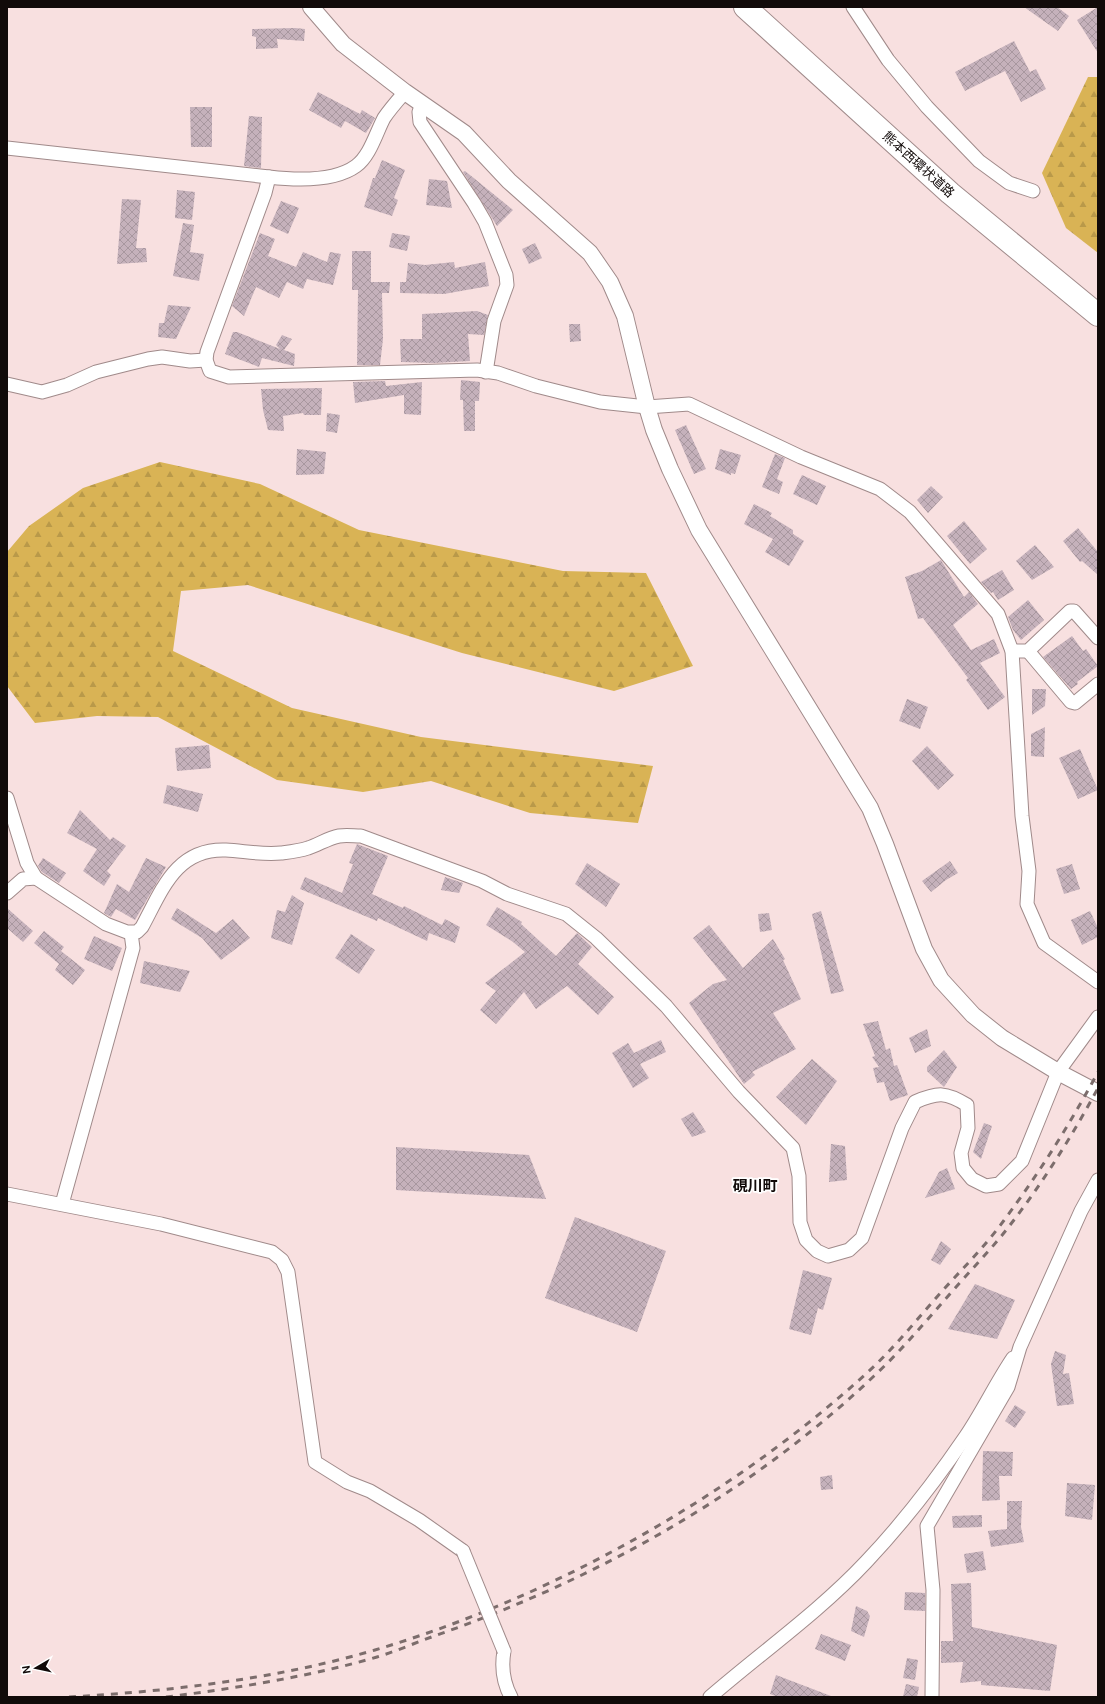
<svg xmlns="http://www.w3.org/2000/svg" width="1105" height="1704" font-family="'DM Sans','Noto Sans JP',sans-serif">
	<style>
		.forest { fill: url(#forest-firs) }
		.building { fill: url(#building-cross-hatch) }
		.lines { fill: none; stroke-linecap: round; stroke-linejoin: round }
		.minor-casing { stroke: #a08a8a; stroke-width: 15 }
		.tertiary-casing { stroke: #a08a8a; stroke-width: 18 }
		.motorway-casing { stroke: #a08a8a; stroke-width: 24 }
		.minor { stroke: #fff; stroke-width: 13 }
		.tertiary { stroke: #fff; stroke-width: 16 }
		.motorway { stroke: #fff; stroke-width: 22 }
		.rail { stroke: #7c6d6c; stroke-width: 3; stroke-dasharray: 7 7; stroke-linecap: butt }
		.minor-bridge-casing { stroke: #a08a8a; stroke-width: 15; stroke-linecap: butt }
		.minor-bridge { stroke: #fff; stroke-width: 13 }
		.labels { text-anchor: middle; stroke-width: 3.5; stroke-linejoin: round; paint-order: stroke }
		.street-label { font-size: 13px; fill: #110a09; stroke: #fff }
		.quarter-label { font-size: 15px; font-weight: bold; fill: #110a09; stroke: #fff }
	</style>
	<defs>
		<pattern id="forest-firs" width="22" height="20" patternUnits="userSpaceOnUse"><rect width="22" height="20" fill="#d9b355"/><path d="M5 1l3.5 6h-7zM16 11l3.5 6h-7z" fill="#b99949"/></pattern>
		<pattern id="building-cross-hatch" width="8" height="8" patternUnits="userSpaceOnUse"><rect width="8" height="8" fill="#c5b1bb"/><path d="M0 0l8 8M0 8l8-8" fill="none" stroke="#a8979f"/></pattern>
	</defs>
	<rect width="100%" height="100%" fill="#f8e0e0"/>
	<g class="forest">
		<path d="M1088,77H1098V253L1066,228L1042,173Z"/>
		<path d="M160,462L260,484L359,530L563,571L646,573L693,666L614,691L462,653L248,585L181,591L173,651L292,708L421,737L653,766L638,823L530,813L431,781L363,792L277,780L158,717L97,716L35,723L7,686V552L29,526L83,488Z"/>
	</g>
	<g class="building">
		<path d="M1024,7H1057L1069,16L1058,31Z"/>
		<path d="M1098,7V53L1077,20Z"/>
		<path d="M295,28L305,29L304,41L277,39L278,48L256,49V37L252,36V29Z"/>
		<path d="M1014,41L1030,72L1036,69L1046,89L1021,102L1005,71L965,91L955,72Z"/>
		<path d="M318,92L360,114L362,110L375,118L366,133L345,121L341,128L309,110Z"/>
		<path d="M190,107H212V147H191Z"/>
		<path d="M249,116L262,117L261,168L244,166Z"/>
		<path d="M382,160L405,170L394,198L398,200L392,216L364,207L373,178H375Z"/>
		<path d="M465,171L513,210L497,226L463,172Z"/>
		<path d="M429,179L447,181L452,208L426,205Z"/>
		<path d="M177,190L195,192L192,220L175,218Z"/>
		<path d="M122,199L141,200L136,248H146L147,262L117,264Z"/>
		<path d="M281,201L299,208L288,234L270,226Z"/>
		<path d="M183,223L194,225L190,252L204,254L199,281L173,276Z"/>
		<path d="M260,233L275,239L268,256L296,267L303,252L327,262L330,252L341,254L333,285L307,279L303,289L287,282L279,298L256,287L244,316L232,306Z"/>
		<path d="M392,233L410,236L407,251L389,247Z"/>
		<path d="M535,243L542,258L529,264L522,249Z"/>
		<path d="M352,251H371V282H390L389,293H382L383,339L380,365H357L358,290H352Z"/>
		<path d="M454,262L455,268L485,262L489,286L444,294L400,293V282H406L408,263L425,265Z"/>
		<path d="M168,305L191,307L176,339L158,337L159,323H164Z"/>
		<path d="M477,311L488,315L484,335L468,334L470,361L434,363L401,362L400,339H422V314Z"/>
		<path d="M569,324H580L581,341L570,342Z"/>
		<path d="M233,332H237L280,349L276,345L282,335L292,339L284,350L295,354L294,366L262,358L259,367L225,354Z"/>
		<path d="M461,380L480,382L479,401H475V431H464L463,400H460Z"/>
		<path d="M385,381L386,386L422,382L421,415L404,414V395L355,403L353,382Z"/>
		<path d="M322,388L321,415H304L303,413L283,416L284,431L268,430L263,410L261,389Z"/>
		<path d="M327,413L340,415L337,433L326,431Z"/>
		<path d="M686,425L706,469L694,474L675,430Z"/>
		<path d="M297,449L326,452L324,474L296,475Z"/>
		<path d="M720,449L741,455L735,474L731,473V475L715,469Z"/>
		<path d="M775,454L785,458L777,479L783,482L779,494L762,487Z"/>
		<path d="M802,475L826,486L817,505L793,494Z"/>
		<path d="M931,486L943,497L928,513L917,500Z"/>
		<path d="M754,504L772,513L770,516L793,530V534L804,541L789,566L765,552L773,539L744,524Z"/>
		<path d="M964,521L987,549L970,564L947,536Z"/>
		<path d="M1078,528L1098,552V575L1082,561L1080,562L1063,541Z"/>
		<path d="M1035,545L1054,567L1032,580L1016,561Z"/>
		<path d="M941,560L964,597L969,592L978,604L953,625L971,650L994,639L1000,653L980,663L1005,697L988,710L966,680L968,678L923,618L918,619L905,577L922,571Z"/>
		<path d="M1002,570L1014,590L998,600L993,592L991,593L981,582Z"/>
		<path d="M1028,600L1044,620L1021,640L1013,630L1008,617Z"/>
		<path d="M1072,636L1083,651L1086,649L1098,666L1077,682L1078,684L1071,689L1043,657Z"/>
		<path d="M1032,689H1046L1045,706L1032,715Z"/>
		<path d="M907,699L928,707L920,729L899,721Z"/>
		<path d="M1045,727L1044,757L1031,756V734Z"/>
		<path d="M209,745L211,768L177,771L175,748Z"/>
		<path d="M927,746L954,775L938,790L912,761Z"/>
		<path d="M1080,749L1098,790L1078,799L1059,758Z"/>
		<path d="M167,785L203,794L198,812L163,803Z"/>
		<path d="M80,810L110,840L113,837L126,846L107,871L111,875L104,886L83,871L97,849L67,833Z"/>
		<path d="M357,844L388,856L372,894L403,908L404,906L442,925L445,919L460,927L455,943L429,933L427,941L378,918L377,921L300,889L305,877L342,893L353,864L349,863Z"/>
		<path d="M43,858L66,873L59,883L42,872L38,866Z"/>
		<path d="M146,858L166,867L135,920L116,909L111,917L104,913L117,884L129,892Z"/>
		<path d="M950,861L958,873L946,880L931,892L922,881Z"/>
		<path d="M587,863L620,884L606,907L575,884Z"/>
		<path d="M1072,864L1080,889L1064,894L1056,869Z"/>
		<path d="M445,877L463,883L459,893L441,890Z"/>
		<path d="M292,895L304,903L292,945L271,938L277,910L285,912Z"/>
		<path d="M497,907L522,922L521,924L556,956L577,933L592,947L578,964L614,997L598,1015L567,986L536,1009L524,992L496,1024L480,1010L496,991L485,983L525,952L513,942L486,925Z"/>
		<path d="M7,908L33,931L23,942L7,928Z"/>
		<path d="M177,908L216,933L233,919L250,938L221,960L202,938L171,919Z"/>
		<path d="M821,911L844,991L831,994L812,914Z"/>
		<path d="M1090,911L1098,928V937L1082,945L1071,920Z"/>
		<path d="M769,913L772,930L760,932L758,914Z"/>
		<path d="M709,925L743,968L773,939L785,959L783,960L801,999L773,1013L796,1049L752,1072L755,1075L744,1084L689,1003L713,984L727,980L693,938Z"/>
		<path d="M44,931L64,947L61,951L85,970L73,985L55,970L59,964L34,943Z"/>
		<path d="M351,934L375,950L359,974L335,958Z"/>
		<path d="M94,936L122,948L112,971L84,959Z"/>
		<path d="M144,961L190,971L180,992L140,983Z"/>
		<path d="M878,1021L886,1050L890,1048L894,1066L897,1065L908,1095L890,1101L884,1082L877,1083L873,1068L879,1067L872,1057L875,1056L863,1024Z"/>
		<path d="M927,1029L931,1046L915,1053L909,1038Z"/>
		<path d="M661,1040L666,1052L640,1064L649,1078L633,1088L612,1053L628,1043L634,1053Z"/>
		<path d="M944,1050L957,1067L944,1087L927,1071V1067Z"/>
		<path d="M812,1059L837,1081L806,1125L776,1097Z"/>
		<path d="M693,1112L706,1132L692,1137L681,1119Z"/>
		<path d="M984,1123L992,1126L981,1159L973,1152Z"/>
		<path d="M831,1144L845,1146L847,1180L829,1182Z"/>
		<path d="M396,1147L529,1155L546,1199L396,1190Z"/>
		<path d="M947,1168L955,1189L925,1198L939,1172Z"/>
		<path d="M575,1217L666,1251L637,1332L545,1298Z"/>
		<path d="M941,1241L951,1249L940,1265L931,1260Z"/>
		<path d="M803,1270L832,1278L823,1310L818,1308L811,1335L789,1329Z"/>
		<path d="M975,1284L1015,1300L997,1339L948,1329Z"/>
		<path d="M1055,1351L1066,1355L1063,1374L1069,1373L1074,1404L1057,1406L1051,1364Z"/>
		<path d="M1015,1405L1026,1412L1015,1428L1005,1421Z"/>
		<path d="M983,1451L1013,1452L1012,1476H999L1000,1500L982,1501Z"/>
		<path d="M832,1475L833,1489L821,1490L820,1477Z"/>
		<path d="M1067,1483L1095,1485L1092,1520L1065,1516Z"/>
		<path d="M1007,1501H1022L1021,1527L1024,1542L991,1547L988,1531L1007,1529Z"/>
		<path d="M982,1515V1527L953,1528L952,1516Z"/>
		<path d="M983,1551L986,1570L967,1573L964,1554Z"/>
		<path d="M971,1583L972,1627L1057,1645L1050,1691L981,1685V1681L960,1683L963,1662L941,1663V1641H953L951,1584Z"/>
		<path d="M905,1592L925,1593V1611L904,1610Z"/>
		<path d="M856,1606L867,1611L870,1616L864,1637L851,1631Z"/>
		<path d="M821,1634L851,1645L845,1661L815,1649Z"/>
		<path d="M907,1658L918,1660L915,1680L903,1678Z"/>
		<path d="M776,1675L831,1696V1697H778L770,1694Z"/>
		<path d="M906,1684L919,1687L917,1697H903Z"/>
	</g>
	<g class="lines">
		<defs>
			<g id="minor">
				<path d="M853,7L888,60L927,107L979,161L1009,183L1033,191"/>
				<path d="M405,92C398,100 390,109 384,118C376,133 370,156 356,166C334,182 295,180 269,177L265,193L207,352L206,360L210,371L229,377L477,370L498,373L536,386L600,402L647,407L689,404L801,457L880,489L910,512L998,614L1012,651L1022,816L1029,871L1027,904L1044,943L1098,982"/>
				<path d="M422,103L419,112L420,122L474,203L485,222L506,275L507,285L494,321L486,372"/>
				<path d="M7,148L269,177"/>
				<path d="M7,384L42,392L67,385L96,372L148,359L162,357L190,361L206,360"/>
				<path d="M1012,651H1028L1070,611H1074L1098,638"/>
				<path d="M1028,651L1071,702L1075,703L1098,684"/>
				<path d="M7,798L27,863L36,878L106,924L127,932H137L142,927C162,890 176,848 226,850C244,851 262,855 281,853C289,852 299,851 308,848C318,845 328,838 339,836C346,835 354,836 361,836L482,881L507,894L566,914L596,938L666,1006L739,1092L793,1148L799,1176L800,1222L806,1240L817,1251L828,1256L849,1250L862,1238L902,1128L915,1102C938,1092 946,1092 967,1105L968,1128L961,1153L963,1168L972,1179L986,1186L999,1184L1022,1161L1058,1072L1098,1017"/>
				<path d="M7,893L23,879L36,878"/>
				<path d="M7,1194L161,1224L272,1252L282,1260L288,1272L315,1462L347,1482L370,1491L419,1520L463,1551"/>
				<path d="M62,1204L133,948L131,933"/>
				<path d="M504,1651C501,1668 503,1682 511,1697"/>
				<path d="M710,1697C762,1652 819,1612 866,1562C903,1523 936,1480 966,1436C983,1411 996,1383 1013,1358"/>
				<path d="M932,1697L933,1590L927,1526L1008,1387L1020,1347L1081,1211L1098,1180"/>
			</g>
			<path id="tertiary" d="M311,7L343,44L405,92L464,133L509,181L590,253L610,282L625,316L647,407L654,430L670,469L699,530L870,808L885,844L924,949L941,980L973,1015L1002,1038L1058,1072L1098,1093"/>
			<path id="motorway" d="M745,7L950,193L1098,315"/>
		</defs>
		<use href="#minor" class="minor-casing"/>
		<use href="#tertiary" class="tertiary-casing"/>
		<use href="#motorway" class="motorway-casing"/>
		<use href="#minor" class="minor"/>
		<use href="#tertiary" class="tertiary"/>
		<use href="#motorway" class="motorway"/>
		<g class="rail">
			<path d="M69,1697C172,1691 276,1679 375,1650C553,1597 731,1497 868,1372C892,1350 914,1323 936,1298C957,1274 980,1252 999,1227C1036,1178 1069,1126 1098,1072"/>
			<path d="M166,1697C237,1688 308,1677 377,1657C397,1651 417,1642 437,1635C597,1579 751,1493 874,1376C901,1351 925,1322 949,1295C967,1274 986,1255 1003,1234C1039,1189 1071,1138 1098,1088"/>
		</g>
		<defs>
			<path id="minor-bridge" d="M463,1551L504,1651"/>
		</defs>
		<use href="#minor-bridge" class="minor-bridge-casing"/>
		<use href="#minor-bridge" class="minor-bridge"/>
	</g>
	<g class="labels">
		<g class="street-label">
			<text transform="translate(919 164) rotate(42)" y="5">熊本西環状道路</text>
		</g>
		<g class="quarter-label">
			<text x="755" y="1191">硯川町</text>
		</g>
	</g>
	<rect width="1105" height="1704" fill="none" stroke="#110a09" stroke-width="16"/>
	<g transform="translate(36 1668) rotate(261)" stroke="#ffffff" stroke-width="3" paint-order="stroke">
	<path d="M0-3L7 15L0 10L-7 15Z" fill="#110a09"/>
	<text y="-6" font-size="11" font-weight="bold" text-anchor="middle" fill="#110a09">N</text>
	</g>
</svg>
